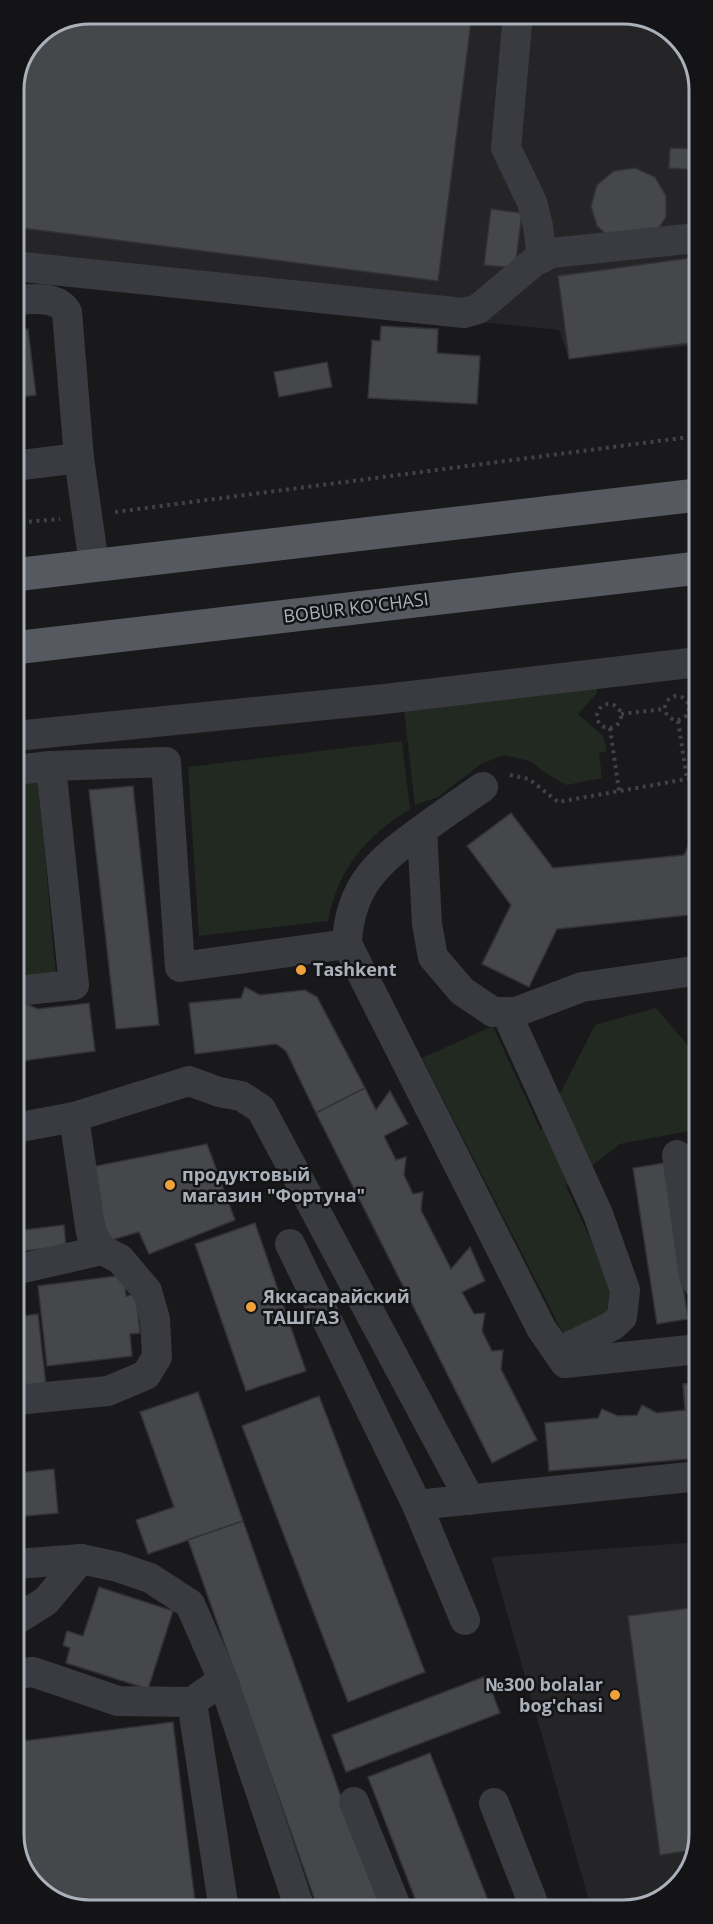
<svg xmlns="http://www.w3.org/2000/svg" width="713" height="1924" font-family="'Open Sans',sans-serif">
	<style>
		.built { fill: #252528 }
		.green { fill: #212921 }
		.building { fill: #45474b; stroke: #333337; stroke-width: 1.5 }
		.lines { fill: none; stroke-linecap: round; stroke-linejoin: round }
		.path { stroke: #404247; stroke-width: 4; stroke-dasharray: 3 4.5; stroke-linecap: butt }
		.minor { stroke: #3a3b40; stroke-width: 30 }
		.major { stroke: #56595f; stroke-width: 33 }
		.poi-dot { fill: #efa23c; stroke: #141416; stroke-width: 2 }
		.labels { text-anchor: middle; stroke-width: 5; stroke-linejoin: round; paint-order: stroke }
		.street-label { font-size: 18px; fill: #abb1ba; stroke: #141416 }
		.poi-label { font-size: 18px; font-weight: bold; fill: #abb1ba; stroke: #141416; text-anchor: start }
		.rim { fill: none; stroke: #abb1ba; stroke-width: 3 }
	</style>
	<rect width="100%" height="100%" fill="#19191b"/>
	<g class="built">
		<path d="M91,14H628L670,30L697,70V345L569,359L559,330L14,273V86L36,36Z"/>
		<path d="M699,1542V1834L684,1880L643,1908H591L491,1557Z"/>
	</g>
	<g class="green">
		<path d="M596,683L597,693L578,714L603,736L607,751L599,753L602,778L566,785L544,772L530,761L504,755L481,764L438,797L415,805L404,710Z"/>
		<path d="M402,741L410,809C365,837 338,869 328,921L199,936L188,767Z"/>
		<path d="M38,779L56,976L15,980V782Z"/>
		<path d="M656,1008L698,1057V1165L694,1130L620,1144L566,1186L624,1312L568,1343L422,1058L493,1026L541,1131L595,1025Z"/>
	</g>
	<g class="building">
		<path d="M90,14H472L438,281L14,227V86L36,36Z"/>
		<path d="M598,14H628L634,16H598Z"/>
		<path d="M670,148L697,149V170L669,168Z"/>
		<path d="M635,168L655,177L666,196V217L654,235L613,241L597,226L591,206L597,185L614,171Z"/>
		<path d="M491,209L522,213L515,268L484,265Z"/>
		<path d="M697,257V342L569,359L558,276Z"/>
		<path d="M381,326L438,329L437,353L480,356L477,404L368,398L372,340L380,341Z"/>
		<path d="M28,329L36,395L14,398V331Z"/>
		<path d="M327,362L332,387L279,397L274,372Z"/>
		<path d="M133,786L159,1025L116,1029L89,790Z"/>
		<path d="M511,813L553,868L684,855L698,825V925L689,915L557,929L529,987L482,964L511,905L467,846Z"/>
		<path d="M245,987L260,995L305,990L317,997L365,1088L316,1113L286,1051L276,1044L195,1054L189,1003L241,998Z"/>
		<path d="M22,1002L38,1009L89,1003L95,1051L15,1062V1013L17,1012Z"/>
		<path d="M365,1088L376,1110L390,1091L408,1124L384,1136L396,1160L406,1157L404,1175L413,1194L423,1192L421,1210L451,1269L470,1247L485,1281L462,1292L474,1314L485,1313L482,1331L492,1351L503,1350L501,1369L537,1440L492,1463L316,1113Z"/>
		<path d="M207,1144L235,1220L149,1254L139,1232L108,1241L91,1167Z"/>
		<path d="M664,1163L688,1319L657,1324L633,1168Z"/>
		<path d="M255,1223L306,1371L246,1391L195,1244Z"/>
		<path d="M64,1225L66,1246L15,1252V1231Z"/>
		<path d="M124,1275L126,1296L136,1294L140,1333L130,1334L132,1356L47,1366L38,1286Z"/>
		<path d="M38,1314L47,1395L16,1398L15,1317Z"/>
		<path d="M699,1383V1458L549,1471L545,1423L598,1418L602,1409L618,1416L637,1415L642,1405L657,1413L685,1410L683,1384Z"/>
		<path d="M198,1392L243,1521L148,1554L136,1520L174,1507L140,1412Z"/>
		<path d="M319,1396L425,1672L348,1702L242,1426Z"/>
		<path d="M54,1469L58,1513L16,1517V1473Z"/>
		<path d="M243,1521L381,1909H318L188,1540Z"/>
		<path d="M99,1587L173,1611L148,1689L66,1663L70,1648L63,1645L67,1631L83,1636Z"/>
		<path d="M690,1608L699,1677V1834L694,1850L660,1855L628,1616Z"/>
		<path d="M486,1676L500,1713L346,1772L332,1735Z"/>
		<path d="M173,1722L196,1910H85L40,1892L16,1854V1742Z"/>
		<path d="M430,1753L491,1908L419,1909L368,1777Z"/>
	</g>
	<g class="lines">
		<g class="path">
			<path d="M115,512L697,436"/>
			<path d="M14,523L60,519"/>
			<circle cx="677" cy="708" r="12"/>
			<circle cx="609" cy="716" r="12"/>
			<path d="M689,708L698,706"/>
			<path d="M621,714L664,709"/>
			<path d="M678,721L687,779"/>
			<path d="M610,728L619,791"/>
			<path d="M510,775L529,779L558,802L698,777"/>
		</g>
		<g class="minor">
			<path d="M518,14L506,148L532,202L538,226L542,258"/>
			<path d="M14,266L464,313L478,309L535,261L551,253L697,238"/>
			<path d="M14,300C31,299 57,295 67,312L79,458L94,565"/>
			<path d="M14,466L79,458"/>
			<path d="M15,736L385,699L698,662"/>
			<path d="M15,770L51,766L166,762L180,967L347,944C349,884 381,859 426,827C445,813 464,800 483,787"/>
			<path d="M422,830L427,924L433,957L462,991L493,1012H516L582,987L694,971"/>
			<path d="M347,944L541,1328L565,1363L699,1349"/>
			<path d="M15,991L74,985L51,766"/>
			<path d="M506,1012L598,1214L625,1290L622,1317L612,1326L558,1352"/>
			<path d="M15,1128L74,1117L189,1081L219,1092L241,1096L261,1109L470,1500"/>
			<path d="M677,1155L694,1277L699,1285"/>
			<path d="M290,1244L417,1505L465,1620"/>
			<path d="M15,1270L102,1250"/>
			<path d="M16,1400L108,1391L146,1375L157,1357L155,1319L147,1291L120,1259L102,1250L91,1233L74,1117"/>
			<path d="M417,1505L699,1476"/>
			<path d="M16,1564L81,1559L118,1567L150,1578L190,1604L223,1680"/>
			<path d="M16,1620L46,1601L81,1559"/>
			<path d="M16,1674L33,1672L118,1701L192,1702L224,1910"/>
			<path d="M192,1702L223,1680L300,1909"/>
			<path d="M354,1802L397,1909"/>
			<path d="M494,1803L535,1908"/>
		</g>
		<g class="major">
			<path d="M14,575L697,495"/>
			<path d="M14,648L698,568"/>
		</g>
	</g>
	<g class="poi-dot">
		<circle cx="301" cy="970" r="6"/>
		<circle cx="170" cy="1185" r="6"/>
		<circle cx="251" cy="1307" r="6"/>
		<circle cx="615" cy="1695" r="6"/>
	</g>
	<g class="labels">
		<g class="street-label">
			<text transform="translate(356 608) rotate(-7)" y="6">BOBUR KO'CHASI</text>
		</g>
		<g class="poi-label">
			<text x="313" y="976">Tashkent</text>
			<text x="182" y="1181">продуктовый<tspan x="182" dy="21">магазин "Фортуна"</tspan></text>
			<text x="263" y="1303">Яккасарайский<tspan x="263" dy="21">ТАШГАЗ</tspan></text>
			<text x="603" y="1691" text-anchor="end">№300 bolalar<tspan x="603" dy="21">bog'chasi</tspan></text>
		</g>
	</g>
	<path d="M0 0H713V1924H0ZM90 24H623A66 66 0 0 1 689 90V1834A66 66 0 0 1 623 1900H90A66 66 0 0 1 24 1834V90A66 66 0 0 1 90 24Z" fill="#141416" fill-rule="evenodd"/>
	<path class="rim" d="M90 24H623A66 66 0 0 1 689 90V1834A66 66 0 0 1 623 1900H90A66 66 0 0 1 24 1834V90A66 66 0 0 1 90 24Z"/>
</svg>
